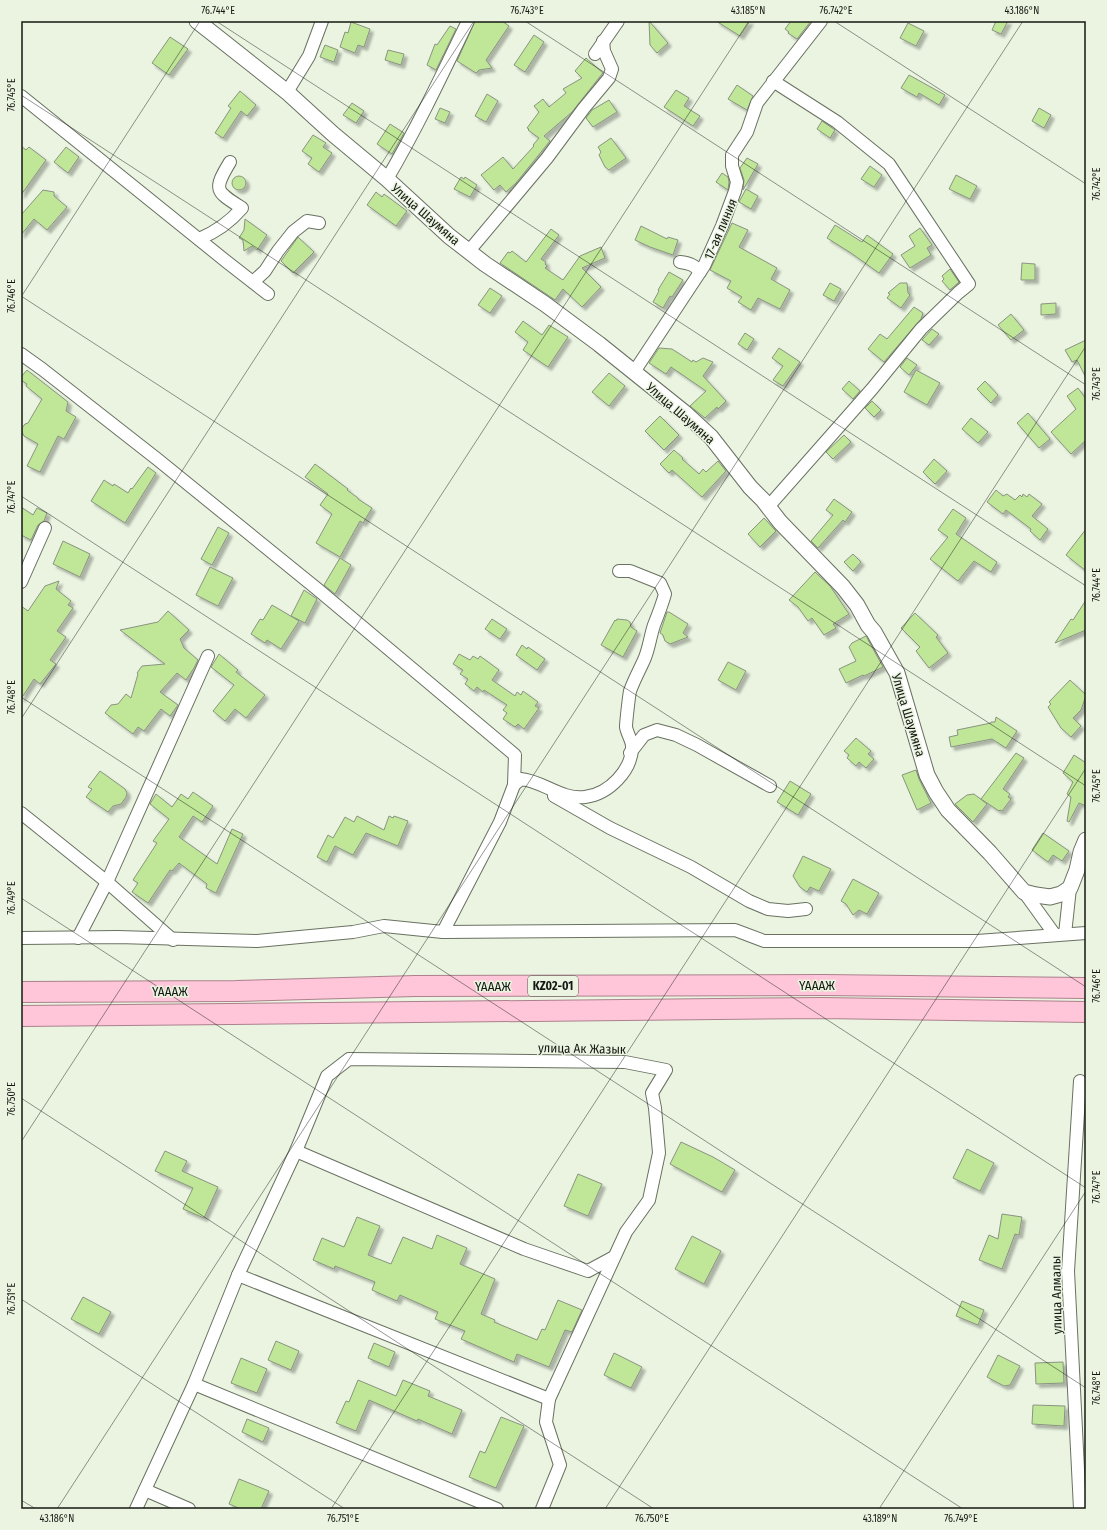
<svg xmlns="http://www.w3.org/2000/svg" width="1107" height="1530" font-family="'Fira Sans Condensed',sans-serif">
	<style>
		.building { fill: #bfe797; stroke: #899381; filter: url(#shadow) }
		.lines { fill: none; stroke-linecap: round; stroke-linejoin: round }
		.minor-casing { stroke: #697161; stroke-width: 14 }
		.tertiary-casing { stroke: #697161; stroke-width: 17 }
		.trunk-casing { stroke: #ac808d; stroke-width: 22 }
		.minor { stroke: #fff; stroke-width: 12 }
		.tertiary { stroke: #fff; stroke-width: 15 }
		.trunk { stroke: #fec6d8; stroke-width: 20 }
		.ticks { fill: none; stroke: #151812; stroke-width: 1; stroke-opacity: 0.45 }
		.labels { text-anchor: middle; stroke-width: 3; stroke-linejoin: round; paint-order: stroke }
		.shield { fill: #eaf4e1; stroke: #555a50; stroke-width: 1 }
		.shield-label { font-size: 12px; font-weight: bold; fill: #151812 }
		.street-label { font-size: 13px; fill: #151812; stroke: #eaf4e1 }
		.neatline { fill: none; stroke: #151812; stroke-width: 1.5 }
		.ticks-label { font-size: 10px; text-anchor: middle; fill: #151812 }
	</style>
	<defs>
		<filter id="shadow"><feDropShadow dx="3.5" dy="3.5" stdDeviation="1" flood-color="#0004"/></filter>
	</defs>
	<rect width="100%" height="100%" fill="#eaf4e1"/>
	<g class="building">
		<path d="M475,21H502L509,26L486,60L492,68L479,70L476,73L457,61Z"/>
		<path d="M649,21L668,43L657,53L650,45Z"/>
		<path d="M716,21H750L740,36Z"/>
		<path d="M791,21H811L797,39L788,33L789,32L785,29Z"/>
		<path d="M996,21H1008L1001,34L992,30Z"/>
		<path d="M351,22L370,29L364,47L358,45L355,53L340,47L345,32L348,33Z"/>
		<path d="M908,23L924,31L916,46L900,38Z"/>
		<path d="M450,26L456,29L436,70L427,65L435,44L437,45Z"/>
		<path d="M534,35L544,42L525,72L514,65Z"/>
		<path d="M170,37L188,49L169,75L152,63Z"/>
		<path d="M325,45L338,50L334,62L320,57Z"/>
		<path d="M388,50L404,54L401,65L385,60Z"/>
		<path d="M586,58L603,73L602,74L572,112L544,136L550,141L516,183L506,192L500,185L494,190L481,175L503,157L513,169L534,146L533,145L539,138L528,130L529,129L527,128L539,112L534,106L543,99L549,107L566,93L563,89L582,78L575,71Z"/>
		<path d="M909,75L945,95L939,105L919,93L917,97L901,88Z"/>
		<path d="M737,85L753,96L747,110L728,99Z"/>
		<path d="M676,90L689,98L684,106L700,116L693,126L664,107Z"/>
		<path d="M240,91L256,105L247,116L241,111L223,138L215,133L231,108L228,106Z"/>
		<path d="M487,94L498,101L486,122L475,116Z"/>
		<path d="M609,100L617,112L593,127L586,118L592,110Z"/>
		<path d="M352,103L364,111L356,123L343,115Z"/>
		<path d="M440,108L450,112L445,123L435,119Z"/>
		<path d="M1039,108L1051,115L1044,128L1032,121Z"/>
		<path d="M822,121L835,130L830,138L817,129Z"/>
		<path d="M390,124L404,133L392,154L377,144Z"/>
		<path d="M313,135L326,143L323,147L332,153L319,172L308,164L312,158L302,151Z"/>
		<path d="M611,138L626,158L609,170L605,167L599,155L601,152L598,147Z"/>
		<path d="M21,146L26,150L29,147L46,160L21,195Z"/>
		<path d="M66,147L79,157L68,173L54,162Z"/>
		<path d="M747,158L758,164L743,190L744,180L740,168Z"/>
		<path d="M870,166L882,175L874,187L861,179Z"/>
		<path d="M722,173L728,177L729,182L728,190L716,182Z"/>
		<path d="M956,175L977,186L970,199L949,189Z"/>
		<circle cx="239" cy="183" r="7"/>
		<path d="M461,177L464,179L465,177L477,185L470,197L454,189Z"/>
		<path d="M746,189L758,196L751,209L739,202Z"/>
		<path d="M43,190L54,192V196L67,207L47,230L34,219L21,235V215Z"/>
		<path d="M376,192L382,197L384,194L407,211L396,226L367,205Z"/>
		<path d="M245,219L267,235L257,250L252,246L244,251L243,240L239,238L244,230Z"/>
		<path d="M732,223L748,230L739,247L777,268L771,279L790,290L780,309L758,298L751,310L738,302L742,297L727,288L731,281L710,270Z"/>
		<path d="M835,225L862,242L867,235L893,254L879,273L851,253L827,238Z"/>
		<path d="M641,226L667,239L668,237L678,240L673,255L650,247L635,240Z"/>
		<path d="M920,228L932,245L927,248L931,255L910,268L901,255L915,246L909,236Z"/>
		<path d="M551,229L559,235L541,259L546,262L545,264L547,266L545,268L563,280L580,256L601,247L605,258L582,268L601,287L582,307L563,289L555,300L500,263L508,252L510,253L512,251L526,262Z"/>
		<path d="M298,237L314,252L293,273L281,261Z"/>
		<path d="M1022,263L1035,264V280H1021Z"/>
		<path d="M950,269L959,282L950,290L942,281L944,279L942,276Z"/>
		<path d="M669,272L683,280L672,297L670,296L663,308L653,302L659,291L658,290Z"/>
		<path d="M830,283L841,289L834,301L823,295Z"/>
		<path d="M900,283H907L908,293L910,295L901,308L887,298L890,294L888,293Z"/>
		<path d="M490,288L502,296L490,313L478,305Z"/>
		<path d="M1056,303V314L1041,315V304Z"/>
		<path d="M914,307L923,313L921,319L884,362L868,349L880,334L887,339Z"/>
		<path d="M1011,314L1024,330L1011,340L998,325Z"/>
		<path d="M523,321L542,335L549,325L568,337L548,367L523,350L528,342L515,332Z"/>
		<path d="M932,329L939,334L929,345L922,340Z"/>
		<path d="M745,333L754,339L747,350L738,344Z"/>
		<path d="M1086,340V378L1077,360L1072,362L1065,350Z"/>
		<path d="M659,348L672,349L692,362L693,360L696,362L703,358L713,362L703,376L726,401L718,409L717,407L705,418L690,406L706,391L671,367L666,374L649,363Z"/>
		<path d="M779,348L800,362L783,386L773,380L783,366L772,358Z"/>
		<path d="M907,358L917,365L909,375L900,367Z"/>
		<path d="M27,370L68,402L66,411L76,417L64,439L58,436L40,472L27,466L38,444L24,436L22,432V428L25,424L28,423L42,399L26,386L27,384L21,380V377Z"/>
		<path d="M916,370L940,383L927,405L904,392Z"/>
		<path d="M609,373L625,386L609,406L592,392Z"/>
		<path d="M849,381L860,391L853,399L842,389Z"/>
		<path d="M985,381L998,395L991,403L977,389Z"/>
		<path d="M1078,388L1086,399V440L1071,454L1051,432L1076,409L1067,396Z"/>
		<path d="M872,401L881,410L874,417L865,408Z"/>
		<path d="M1028,413L1050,439L1039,448L1017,423Z"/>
		<path d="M660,416L679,435L664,450L645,431Z"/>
		<path d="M971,418L988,432L978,443L962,429Z"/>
		<path d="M844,435L851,442L833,459L826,452Z"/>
		<path d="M674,450L683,458L682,459L699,474L703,469L706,472L718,461L726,471L702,497L672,470L669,473L660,464Z"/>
		<path d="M934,459L947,471L935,484L923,472Z"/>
		<path d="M315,464L348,489L347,490L358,498V499L372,508L363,523L360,521L340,557L316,543L332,514L320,505L328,494L305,477Z"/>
		<path d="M148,467L156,473L125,523L91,501L104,480L113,486L114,484L128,493L131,488L132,489Z"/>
		<path d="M996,490L1003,496L1007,494L1015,500L1020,495L1022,497L1023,494L1027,497L1029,494L1042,504L1032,516L1048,529L1040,540L1030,531L1031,529L1006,510L1003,514L987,502Z"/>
		<path d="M834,499L852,512L845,522L843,520L818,548L811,541L833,515L826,510Z"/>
		<path d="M21,507L33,515L37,508L47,513L44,521L38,525L31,540L21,535Z"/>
		<path d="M953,509L966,518L956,534L997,562L991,572L974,561L958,581L930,559L948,537L938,530Z"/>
		<path d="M764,518L776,531L760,547L748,534Z"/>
		<path d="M218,527L229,533L212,565L201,559Z"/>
		<path d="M1086,529V571L1066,555Z"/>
		<path d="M63,541L90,554L80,577L53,564Z"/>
		<path d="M853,554L861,562L853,571L844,562Z"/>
		<path d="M340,558L351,565L335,594L324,585Z"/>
		<path d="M210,567L233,578L218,606L196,595Z"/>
		<path d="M815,572L830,586L849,614L833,624L836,628L824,635L812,618L808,621L798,607L789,600Z"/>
		<path d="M59,581L56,589L71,601L68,605L73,608L57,631L66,637L50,660L56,664L40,684L34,679L21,699V606L28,611L45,586Z"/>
		<path d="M304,590L317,599L305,623L291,616Z"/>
		<path d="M1086,600V630L1055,643L1071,619L1073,620Z"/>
		<path d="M272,605L299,621L281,649L267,640L265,643L251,634L260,619L263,620Z"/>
		<path d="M168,611L189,630L180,639L184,648L198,660L194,668L186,680L177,673L160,692L178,705L170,716L161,709L144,731L138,727L133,734L105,713L111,705L118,704L126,694L131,698L138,674L137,673L142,666L165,664L120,630L158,622Z"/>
		<path d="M667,612H669L688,624L683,633L688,637L670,644L665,641L663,635L660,633Z"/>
		<path d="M915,613L938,635L936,637L948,653L929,668L916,651L920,647L901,628Z"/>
		<path d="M492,619L507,629L500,639L485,629Z"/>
		<path d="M617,619L627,620L630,622L631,627L637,631L623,657L601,645L615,620L616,621Z"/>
		<path d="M866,636L883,667L864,676L863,675L846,683L839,669L856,661L849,647L852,643Z"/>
		<path d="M522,645L527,649L528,647L545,659L537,670L516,655Z"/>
		<path d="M219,654L238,670L236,672L265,695L246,718L235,709L225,721L213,711L234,685L211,667Z"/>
		<path d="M459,654L470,660L473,656L478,659L480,656L499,670L492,680L515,696L517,692L521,695L523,691L538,702L535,706L539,708L524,729L518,724L515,727L503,719L507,713L503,710L507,705L484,690L483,692L477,687L474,691L465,684L468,679L460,674L463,670L453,664Z"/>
		<path d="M728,662L746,671L736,690L718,680Z"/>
		<path d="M1070,680L1086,695L1081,710L1073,718L1081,726L1071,737L1061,728L1048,707L1051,704L1049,702Z"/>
		<path d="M996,717L1017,731L1006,748L992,739L951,747L949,737L958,735L957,730L991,723V722H995Z"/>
		<path d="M856,738L871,751L868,754L874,759L866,768L859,762L856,766L847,758L849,755L844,751Z"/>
		<path d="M1016,753L1024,758L1003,789L1010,794L1008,797L1011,799L1002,811L1000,810L999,811L981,799Z"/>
		<path d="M1074,755L1086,763V806L1079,803L1069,822L1067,821L1071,797L1067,794L1073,782L1063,773Z"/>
		<path d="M916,770L919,779L931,803L917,810L902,775Z"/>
		<path d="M100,771L125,789L127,793L126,797L121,804L113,806L108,812L86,797L92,789L88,787Z"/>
		<path d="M790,781L811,794L798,815L777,802Z"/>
		<path d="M193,792L213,806L202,822L193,816L179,837L217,864L232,829L243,834L216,893L206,888L207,884L179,863L172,871L170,870L148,903L132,892L138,883L133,880L157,843L153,841L169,819L150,804L156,794L172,807L181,794L188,799Z"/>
		<path d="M974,794L987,804L973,822L955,804L967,795Z"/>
		<path d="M357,816L384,830L389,816L393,818L394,816L408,821L398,846L366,833L353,855L335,846L327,862L317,857L328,835L333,838L345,817L354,822Z"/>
		<path d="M1043,833L1069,851L1062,861L1053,855L1048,862L1032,850Z"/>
		<path d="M803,856L831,869L819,891L810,887L807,892L800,887L793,876Z"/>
		<path d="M853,879L879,893L867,914L859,910L853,915L846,904L841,901Z"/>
		<path d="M681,1142L713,1157L735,1170L722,1192L670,1164Z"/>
		<path d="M967,1149L994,1163L980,1191L953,1178Z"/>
		<path d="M165,1151L187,1161L182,1171L218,1187L204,1218L183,1209L193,1188L155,1171Z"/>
		<path d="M578,1174L602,1184L588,1216L564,1206Z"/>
		<path d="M1002,1214L1022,1217L1019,1235L1015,1234L1002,1269L979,1260L989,1235L998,1239Z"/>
		<path d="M357,1217L380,1226L368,1255L391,1264L403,1237L432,1249L437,1235L467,1248L460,1264L495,1279L481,1314L495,1320L494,1322L537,1340L542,1329L545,1330L558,1300L582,1310L572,1332L565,1330L549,1367L517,1354L514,1362L461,1339L465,1331L435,1319L438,1312L400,1295L397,1301L372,1290L375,1282L335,1266L334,1269L313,1260L322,1238L344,1247Z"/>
		<path d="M692,1236L721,1251L704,1284L675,1269Z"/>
		<path d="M83,1297L111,1312L99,1334L71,1319Z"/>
		<path d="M962,1301L984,1310L978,1325L956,1316Z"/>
		<path d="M276,1341L299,1351L291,1370L268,1360Z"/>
		<path d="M374,1343L395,1352L389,1367L368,1358Z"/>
		<path d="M614,1353L642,1367L631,1388L604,1375Z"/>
		<path d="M998,1355L1020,1366L1010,1385L1004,1386L987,1377Z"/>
		<path d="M241,1358L267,1369L257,1393L231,1383Z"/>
		<path d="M1063,1362L1064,1383L1036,1384L1035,1363Z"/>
		<path d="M358,1380L396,1396L403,1380L430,1391L428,1396L462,1410L452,1434L418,1419L417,1421L369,1400L356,1431L336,1423L346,1401L349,1402Z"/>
		<path d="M1033,1405L1065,1406L1064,1426L1032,1424Z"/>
		<path d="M501,1417L524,1426L496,1488L469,1477L480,1451L485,1453Z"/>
		<path d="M247,1419L269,1428L263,1442L242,1432Z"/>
		<path d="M239,1479L269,1491L261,1509H241L229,1504Z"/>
	</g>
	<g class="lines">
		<defs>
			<g id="minor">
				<path d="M595,54L618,21"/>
				<path d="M287,92L309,56L322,21"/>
				<path d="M21,96L227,262L268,294"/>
				<path d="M387,179C417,128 442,75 468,21"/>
				<path d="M199,239C216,232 230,222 242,208C215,191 213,190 230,162"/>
				<path d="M469,251L547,158L584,108L609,78L612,69L604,51L603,41"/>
				<path d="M680,262C689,263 695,265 700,272"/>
				<path d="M253,282L265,271L278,251L293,232L307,221L319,223"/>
				<path d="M21,354L42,369L157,459L316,588L515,755L514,785L500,822L443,932"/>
				<path d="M634,372L704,266L722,226L735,191L737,182L732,166V155L747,132L757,103L821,21"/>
				<path d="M768,507L872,389L921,329L958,293L969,284L889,164L837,122L773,81"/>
				<path d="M21,582L45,528"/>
				<path d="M630,753L644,735L657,730L676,735L697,745L770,786"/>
				<path d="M514,785L521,779C543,781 561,800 585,797C609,794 633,770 632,745C631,739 627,733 626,727C626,722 629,696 630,691C634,680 639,671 644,660C649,649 650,637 654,625C658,615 662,605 665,594L660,583L630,571H619"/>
				<path d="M554,796L610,828L691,867L749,901L768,909L788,911L806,909"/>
				<path d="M21,813L107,882L208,656"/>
				<path d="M1024,892L1055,935"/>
				<path d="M1065,934L1070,888"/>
				<path d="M21,938L118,937L257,941L353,932L384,926L443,932L735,930L764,941H977L1086,933"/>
				<path d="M78,938L107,882L173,940"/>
				<path d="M1080,1081L1068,1271L1080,1509"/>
				<path d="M296,1151L524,1249L588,1271L614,1257"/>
				<path d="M238,1275L549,1399"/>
				<path d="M194,1384L497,1509"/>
				<path d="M145,1490L189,1509"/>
				<path d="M136,1509L194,1384L238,1275L296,1151L327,1076L349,1059L625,1062L666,1070L652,1093L655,1108L659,1153L649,1200L626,1232L549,1399L546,1422L560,1465L542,1509"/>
			</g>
			<path id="tertiary" d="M197,21L287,92L333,134L387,179L449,236L485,264L545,304L599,344L685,413L711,437L750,487L763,500L780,522L843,587L857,605L868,625L874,632L897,673L927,775L936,792L948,810L990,853L1024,892L1036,895L1050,897L1061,894L1070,888L1077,870L1081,852L1086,840"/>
			<g id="trunk">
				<path d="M21,992L236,991L415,986L823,985L1086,988"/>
				<path d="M21,1016L822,1008L1086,1012"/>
			</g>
		</defs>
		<use href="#minor" class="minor-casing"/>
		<use href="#tertiary" class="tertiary-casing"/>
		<use href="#trunk" class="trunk-casing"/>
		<use href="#minor" class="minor"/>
		<use href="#tertiary" class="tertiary"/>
		<use href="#trunk" class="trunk"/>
	</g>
	<path class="ticks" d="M216,21L1086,586M525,21L1086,385M834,21L1086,184M21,95L1086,786M21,296L1086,987M21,297L200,21M21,496L1086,1188M21,697L1086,1388M21,719L474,21M21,898L963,1509M21,1098L654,1509M21,1142L749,21M21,1299L345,1509M21,1500L36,1509M57,1509L1023,21M331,1509L1086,346M605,1509L1086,768M879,1509L1086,1191"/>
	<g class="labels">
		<rect class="shield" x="528" y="976" width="50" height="20" rx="3"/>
		<g class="shield-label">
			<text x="553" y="990">KZ02-01</text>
		</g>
		<g class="street-label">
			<text transform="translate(426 214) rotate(41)" y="5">Улица Шаумяна</text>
			<text transform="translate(720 229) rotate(-67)" y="5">17-ая линия</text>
			<text transform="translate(681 413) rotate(41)" y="5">Улица Шаумяна</text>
			<text transform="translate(909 715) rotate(73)" y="5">Улица Шаумяна</text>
			<text x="817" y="990">ҮАААЖ</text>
			<text x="493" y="991">ҮАААЖ</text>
			<text x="170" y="996">ҮАААЖ</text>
			<text transform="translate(582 1048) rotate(1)" y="5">улица Ак Жазык</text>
			<text transform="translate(1056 1295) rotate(-91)" y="5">улица Алмалы</text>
		</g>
	</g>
	<rect width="1107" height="1530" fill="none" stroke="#eaf4e1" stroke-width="44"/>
	<rect x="22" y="22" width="1063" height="1486" class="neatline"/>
	<g class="ticks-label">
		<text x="218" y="14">76.744°E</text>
		<text x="527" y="14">76.743°E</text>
		<text x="748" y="14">43.185°N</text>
		<text x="836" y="14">76.742°E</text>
		<text x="1022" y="14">43.186°N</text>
		<text transform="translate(11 95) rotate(-90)" y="4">76.745°E</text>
		<text transform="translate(1096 184) rotate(-90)" y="4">76.742°E</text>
		<text transform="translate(11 296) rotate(-90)" y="4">76.746°E</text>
		<text transform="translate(1096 384) rotate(-90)" y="4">76.743°E</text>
		<text transform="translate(11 497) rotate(-90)" y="4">76.747°E</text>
		<text transform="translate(1096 585) rotate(-90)" y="4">76.744°E</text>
		<text transform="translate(11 697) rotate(-90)" y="4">76.748°E</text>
		<text transform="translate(1096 786) rotate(-90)" y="4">76.745°E</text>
		<text transform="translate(11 898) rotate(-90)" y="4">76.749°E</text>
		<text transform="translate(1096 986) rotate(-90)" y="4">76.746°E</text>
		<text transform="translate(11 1099) rotate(-90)" y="4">76.750°E</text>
		<text transform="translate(1096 1187) rotate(-90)" y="4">76.747°E</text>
		<text transform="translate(11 1299) rotate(-90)" y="4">76.751°E</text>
		<text transform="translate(1096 1388) rotate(-90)" y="4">76.748°E</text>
		<text x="57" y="1522">43.186°N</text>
		<text x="343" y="1522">76.751°E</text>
		<text x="652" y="1522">76.750°E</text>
		<text x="880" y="1522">43.189°N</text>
		<text x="961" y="1522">76.749°E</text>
	</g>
</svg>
